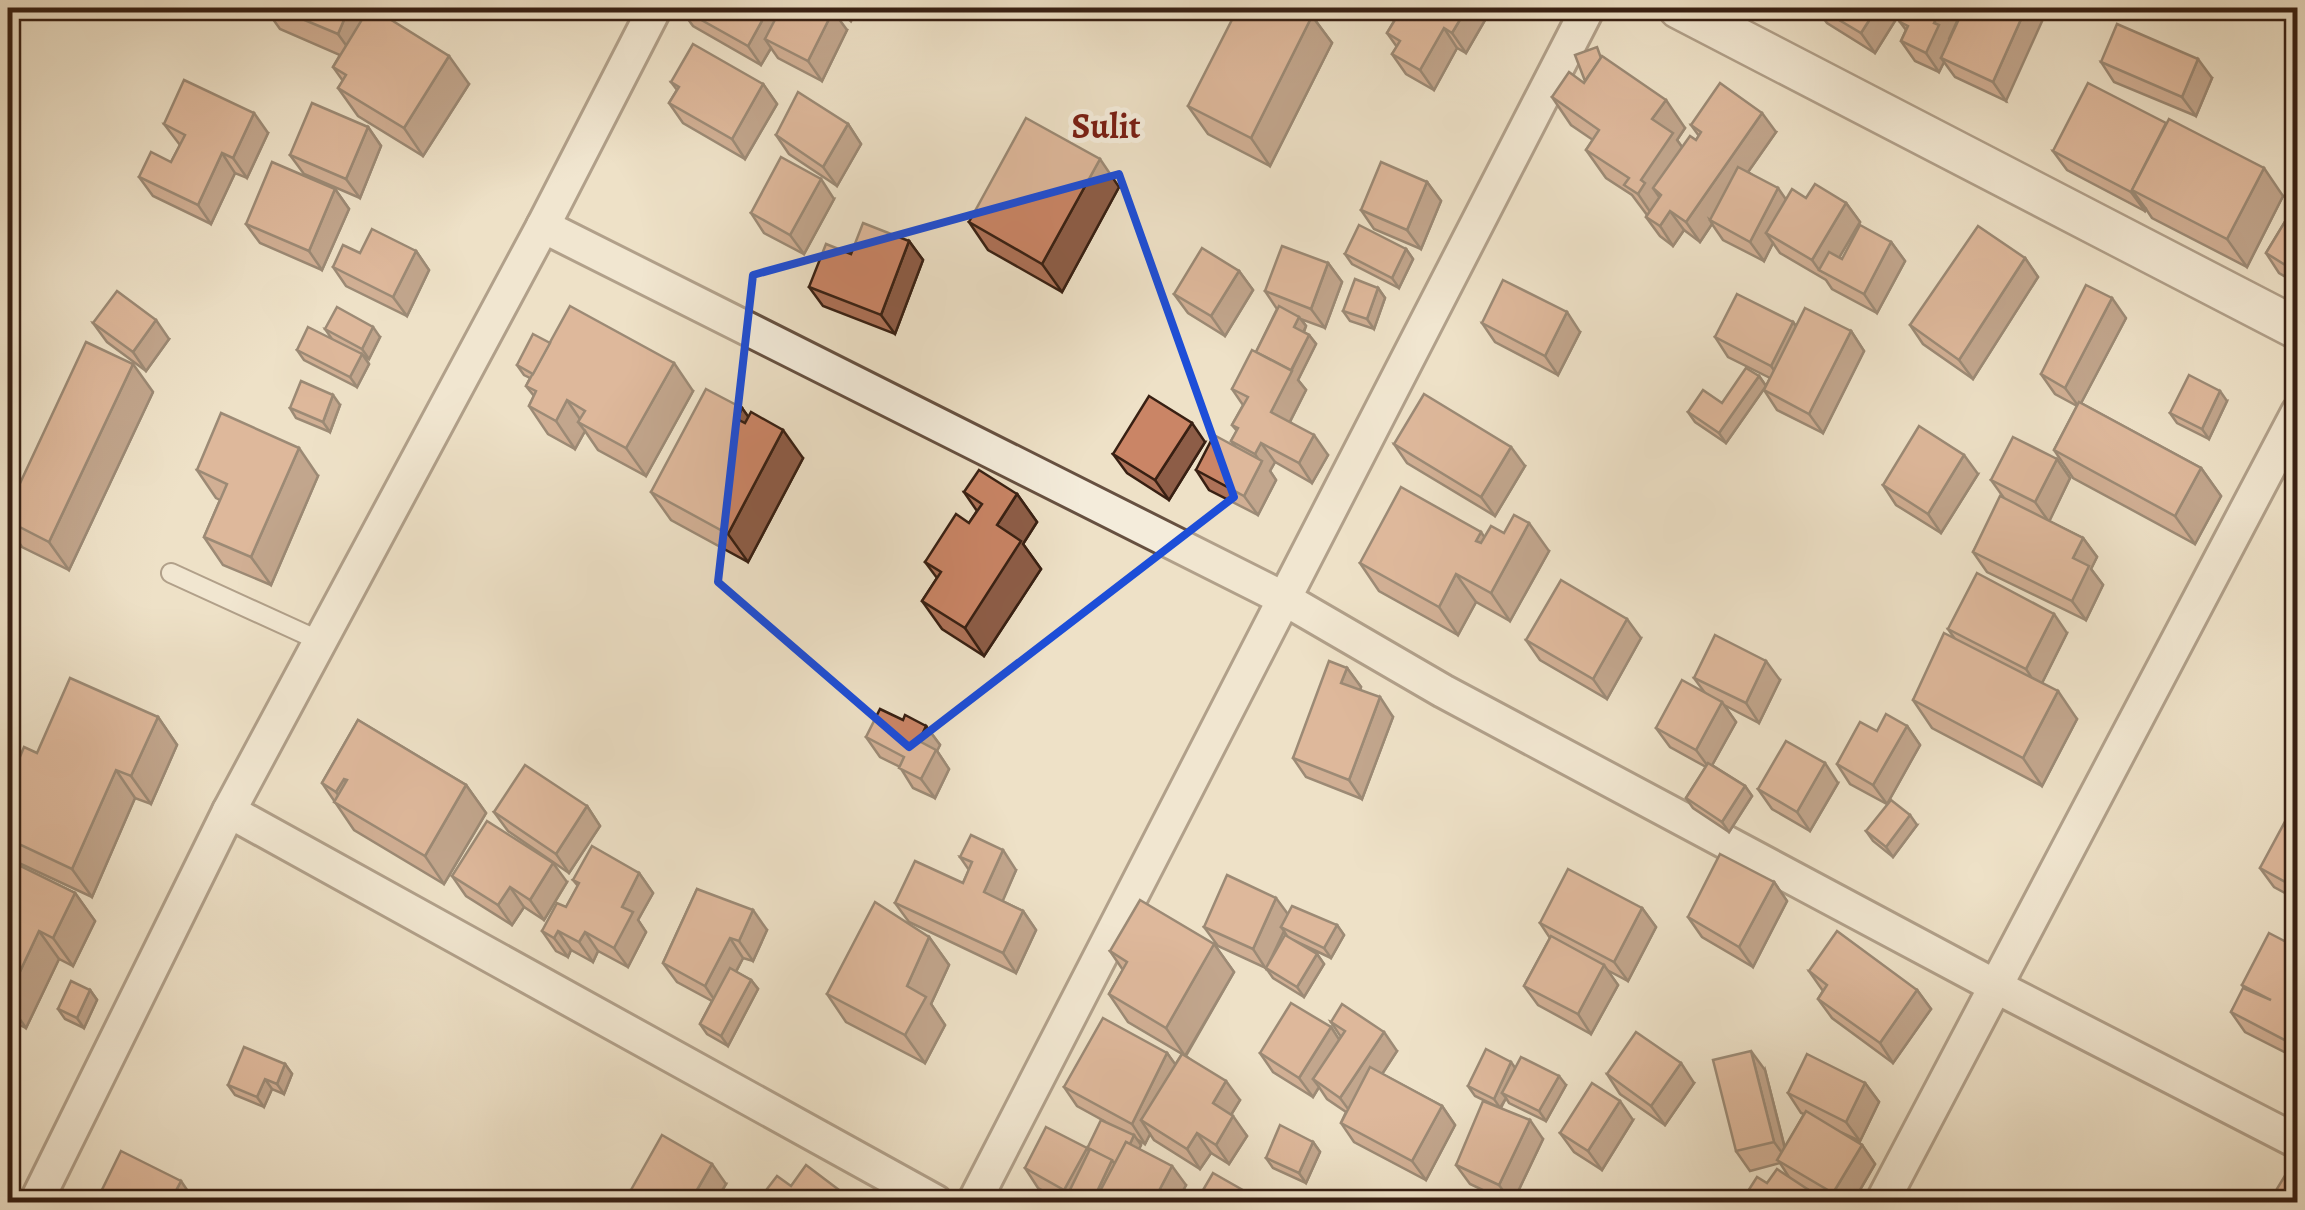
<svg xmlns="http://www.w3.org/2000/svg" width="2305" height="1210" font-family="Alegreya,serif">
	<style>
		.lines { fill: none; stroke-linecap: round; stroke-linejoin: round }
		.service-casing { stroke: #665040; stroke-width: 22 }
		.minor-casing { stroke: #665040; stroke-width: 38 }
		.tertiary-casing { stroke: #665040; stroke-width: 45 }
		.service { stroke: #f4ecdb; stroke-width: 18 }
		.minor { stroke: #f4ecdb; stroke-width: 32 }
		.tertiary { stroke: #f4ecdb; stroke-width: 40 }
		.wall { fill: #ae7258; stroke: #382013; stroke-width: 2.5; fill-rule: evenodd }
		.shaded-wall { fill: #8d5d47; stroke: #382013; stroke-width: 2.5 }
		.building { fill: #ca8566; stroke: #382013; stroke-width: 2.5 }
		.marked { fill: none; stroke: #1d4ed8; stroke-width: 8; stroke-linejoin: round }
		.labels { text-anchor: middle; stroke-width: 10; stroke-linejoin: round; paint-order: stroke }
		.quarter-label { font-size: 35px; font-weight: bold; fill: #7a1f14; stroke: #f4ecdb }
	</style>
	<rect width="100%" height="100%" fill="#eee1c7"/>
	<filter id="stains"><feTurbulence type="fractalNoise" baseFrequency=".002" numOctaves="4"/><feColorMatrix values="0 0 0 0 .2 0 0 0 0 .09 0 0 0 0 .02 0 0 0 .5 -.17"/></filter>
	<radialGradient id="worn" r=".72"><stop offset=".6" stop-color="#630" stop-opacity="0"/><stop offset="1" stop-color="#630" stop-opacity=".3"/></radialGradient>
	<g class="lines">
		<defs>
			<path id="service" d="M171,573L320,641"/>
			<g id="minor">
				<path d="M543,226L1283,598L1443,691L1995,986L2298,1142"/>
				<path d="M229,811L936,1202"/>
				<path d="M36,1202L229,811L543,226L655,8"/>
				<path d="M974,1202L1588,8"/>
				<path d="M1882,1202L2298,412"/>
			</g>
			<path id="tertiary" d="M1679,8L2298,329"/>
		</defs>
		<use href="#service" class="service-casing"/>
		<use href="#minor" class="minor-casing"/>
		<use href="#tertiary" class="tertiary-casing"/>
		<use href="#service" class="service"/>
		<use href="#minor" class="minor"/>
		<use href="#tertiary" class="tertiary"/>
	</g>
	<g class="wall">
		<path d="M265,8H381L379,12L469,84L423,156L358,116L338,88L343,81L333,67L340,55L280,29Z"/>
		<path d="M680,8L847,30L822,81L778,58L771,48L761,65L693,26Z"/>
		<path d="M828,8H858L851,21Z"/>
		<path d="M1402,8H1492L1466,53L1457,48L1434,90L1406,74L1392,54L1397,47L1387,33Z"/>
		<path d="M1816,8H1903L1875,53L1827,23Z"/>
		<path d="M1963,8L1949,39L1964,8L2006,101L1955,77L1944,62L1939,72L1915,61L1901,41L1906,30L1900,22Z"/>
		<path d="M1312,16L1332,43L1270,166L1208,134L1188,106Z"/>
		<path d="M1604,58L1685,128L1677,140L1682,147L1696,140L1699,136L1691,125L1776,132L1748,172L1786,199L1806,198L1846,203L1860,222L1839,257L1842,259L1891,242L1905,261L1877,313L1832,289L1826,280L1780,253L1773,243L1764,261L1723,240L1712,224L1700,242L1684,230L1673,246L1660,236L1646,217L1647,215L1632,195L1606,178L1586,150L1593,140L1571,125L1552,97L1584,83Z"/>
		<path d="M2101,62L2212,78L2196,116L2114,82Z"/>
		<path d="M671,82L763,84L777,104L745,159L683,123L669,103L677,90Z"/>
		<path d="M164,124L268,133L247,178L235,173L211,224L153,196L139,177L171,162L180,145Z"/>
		<path d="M848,124L861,144L837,186L789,154L776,135Z"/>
		<path d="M368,127L381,146L360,198L304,174L290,155Z"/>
		<path d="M2053,151L2283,196L2247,267L2152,218L2146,209L2145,211L2067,170Z"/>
		<path d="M1427,182L1441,201L1421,249L1374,229L1361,210Z"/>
		<path d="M1119,187L1062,292L988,250L969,222Z"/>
		<path d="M335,189L349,209L322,270L260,243L246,224Z"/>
		<path d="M834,199L804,254L764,233L751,213Z"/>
		<path d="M2298,200V284L2279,273L2266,253Z"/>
		<path d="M909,241L923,260L895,334L823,306L809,287L851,254Z"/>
		<path d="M1406,249L1413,259L1399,288L1352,264L1345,254Z"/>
		<path d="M416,251L429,270L407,316L346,286L333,267L360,253Z"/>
		<path d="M2025,258L2038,277L1973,379L1923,344L1910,325Z"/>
		<path d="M1328,263L1342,282L1325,328L1301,319L1306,326L1304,332L1309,335L1316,344L1298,380L1306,390L1290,422L1328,455L1312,483L1275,462L1270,471L1276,480L1258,515L1209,490L1196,470L1235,446L1231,441L1237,431L1232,425L1243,405L1232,389L1256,352L1277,309L1265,291Z"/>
		<path d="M1239,271L1253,290L1225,336L1188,313L1174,294Z"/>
		<path d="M1378,288L1385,298L1374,329L1350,321L1343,311Z"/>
		<path d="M2126,318L2081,403L2201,468L2221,496L2195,544L2073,478L2054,450L2077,406L2055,394L2041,374Z"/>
		<path d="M1793,322L1796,326L1851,331L1864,351L1823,433L1777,410L1764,390L1770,378L1728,357L1715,337Z"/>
		<path d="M93,323L169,339L146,371L107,342Z"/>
		<path d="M1482,323L1580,332L1558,375L1495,342Z"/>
		<path d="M325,329L380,337L369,359L363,355L369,364L357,387L304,360L297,350L332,339Z"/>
		<path d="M550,343L693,391L646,476L598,450L585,431L575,449L548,434L529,406L534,396L526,386L530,378L524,375L517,365Z"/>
		<path d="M1759,376L1766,386L1726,443L1695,422L1688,412L1722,403Z"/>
		<path d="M153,392L69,570L22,547L8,526V509Z"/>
		<path d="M2227,401L2209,439L2177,423L2170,413Z"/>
		<path d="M340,405L330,432L296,418L290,408Z"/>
		<path d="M742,408L748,417L803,458L748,562L671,520L651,492Z"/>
		<path d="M1205,442L1169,500L1127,473L1113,454Z"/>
		<path d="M1394,444L1525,466L1495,516L1407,463Z"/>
		<path d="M2057,459L2070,478L2049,521L2083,538L2097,557L2091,569L2103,585L2086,620L1987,572L1973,552L2004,498L1991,480Z"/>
		<path d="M197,470L318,476L271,585L223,565L204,537L220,500L216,498Z"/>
		<path d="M1978,474L1941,533L1896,505L1883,485Z"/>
		<path d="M964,492L1017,494L1037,522L1023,544L1041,569L984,656L942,629L922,601L937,578L925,562L969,523L977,511Z"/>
		<path d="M1504,533L1549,551L1510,621L1476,602L1458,635L1379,591L1360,563Z"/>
		<path d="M1948,629L2067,633L2042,683L2077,719L2042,786L1932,728L1913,700L1955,639Z"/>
		<path d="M1641,638L1607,699L1540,660L1526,640Z"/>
		<path d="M1347,668L1361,687L1360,690L1393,717L1362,799L1306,777L1293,758Z"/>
		<path d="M1694,678L1780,680L1759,723L1724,705L1736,722L1712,765L1745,786L1752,796L1729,832L1693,808L1686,798L1706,767L1670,747L1656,728L1705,693Z"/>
		<path d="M158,717L177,745L151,804L135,798L92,897L8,858V786Z"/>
		<path d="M358,720L466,785L486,813L444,884L354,830L322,783Z"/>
		<path d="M903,720L926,726L940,745L937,751L949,769L935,798L913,788L900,767L880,757L866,737Z"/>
		<path d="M1907,726L1920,745L1887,804L1850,784L1837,764L1877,731Z"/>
		<path d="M1838,783L1810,831L1772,809L1758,789Z"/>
		<path d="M587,806L600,826L569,873L508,831L494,812Z"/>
		<path d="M2298,821V900L2274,887L2260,868Z"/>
		<path d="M1917,825L1893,857L1873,841L1866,831Z"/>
		<path d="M960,857L1016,870L1002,901L1023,911L1036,930L1016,973L909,922L895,903L963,883L969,870Z"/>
		<path d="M8,860L75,893L95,921L73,966L59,959L26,1028L8,1019Z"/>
		<path d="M639,873L653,893L638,920L646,932L628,967L598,951L593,962L571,950L568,957L556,951L542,931L566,907L578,886L573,880Z"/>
		<path d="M452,876L567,882L544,920L524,907L512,925L466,896Z"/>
		<path d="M1774,882L1787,901L1753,967L1702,937L1688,917Z"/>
		<path d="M697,889L767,930L753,961L743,958L736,972L751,980L758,989L728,1046L707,1034L700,1024L712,1001L677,982L663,963Z"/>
		<path d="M1642,908L1656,927L1628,981L1607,970L1618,985L1591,1034L1538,1005L1524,986L1550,938L1540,923Z"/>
		<path d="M1287,914L1337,925L1344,935L1331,958L1293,940L1317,954L1324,964L1304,997L1273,978L1266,968L1218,946L1204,927ZM1284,931L1287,936L1270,960Z"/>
		<path d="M929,937L949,965L931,1004L945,1025L925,1063L846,1022L827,994Z"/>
		<path d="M1214,944L1234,972L1186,1056L1240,1100L1231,1115L1247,1136L1229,1164L1211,1153L1200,1169L1154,1140L1150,1134L1145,1144L1138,1140L1141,1145L1139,1149L1186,1185L1177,1202H1065L1038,1188L1025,1168L1087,1149L1104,1121L1077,1106L1064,1087L1167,1053L1175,1065L1182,1054L1128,1022L1109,994L1123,970L1110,951Z"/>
		<path d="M2298,948V1059L2245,1032L2231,1012L2245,989L2242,985Z"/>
		<path d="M1809,971L1917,990L1931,1009L1893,1063L1832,1018L1818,999L1823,991Z"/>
		<path d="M90,990L97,1000L84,1028L65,1019L58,1009Z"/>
		<path d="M1331,1022L1397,1051L1382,1074L1442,1106L1455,1125L1426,1180L1354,1142L1341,1123L1346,1112L1327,1099L1319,1087L1313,1097L1273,1072L1260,1053L1331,1027L1339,1040L1341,1037Z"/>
		<path d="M285,1064L292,1074L284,1094L272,1089L264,1107L235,1095L228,1085Z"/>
		<path d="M1515,1068L1566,1085L1546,1121L1509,1103L1506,1098L1501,1108L1543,1139L1513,1202H1508L1470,1184L1456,1165L1496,1106L1475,1096L1468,1086Z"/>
		<path d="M1765,1070L1785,1148L1804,1114L1801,1113L1788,1093L1865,1083L1879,1102L1860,1141L1840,1132L1862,1145L1875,1164L1853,1202H1830L1807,1189L1767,1183L1789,1177L1780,1163L1750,1171L1736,1151Z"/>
		<path d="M1607,1074L1694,1083L1665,1125L1620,1094Z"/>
		<path d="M1633,1120L1602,1170L1574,1152L1560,1133Z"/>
		<path d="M1313,1142L1320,1152L1306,1183L1273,1168L1266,1158Z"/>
		<path d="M726,1184L715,1202H640L631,1190Z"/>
	</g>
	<g class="shaded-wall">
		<path d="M349,8H381L358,62L338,34Z"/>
		<path d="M769,8H793L765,39L771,48L761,65L748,46Z"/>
		<path d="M846,8H858L851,21L844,11Z"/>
		<path d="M1467,8H1492L1466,53L1452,33Z"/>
		<path d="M1877,8H1903L1875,53L1861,33Z"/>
		<path d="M1941,8H1963L1949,39L1952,44L1941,58L1944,62L1939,72L1926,53L1934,23Z"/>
		<path d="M2026,8H2048L2006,101L1993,82Z"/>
		<path d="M833,11L847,30L822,81L808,61Z"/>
		<path d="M1312,16L1332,43L1270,166L1251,138Z"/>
		<path d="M1444,28L1457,48L1434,90L1420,70Z"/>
		<path d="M449,56L469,84L423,156L404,128Z"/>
		<path d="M2198,59L2212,78L2196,116L2182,97Z"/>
		<path d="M763,84L777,104L745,159L732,139Z"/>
		<path d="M1666,100L1685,128L1677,140L1692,161L1661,195L1653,188L1664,204L1657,222L1638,194L1652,119Z"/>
		<path d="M254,113L268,133L247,178L233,158Z"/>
		<path d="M1762,113L1776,132L1713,222L1710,220L1712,224L1700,242L1686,222Z"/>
		<path d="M848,124L861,144L837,186L823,167Z"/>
		<path d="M368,127L381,146L360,198L346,179Z"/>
		<path d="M222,153L235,173L211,224L198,205Z"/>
		<path d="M1100,159L1119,187L1062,292L1042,264Z"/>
		<path d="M2264,168L2283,196L2247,267L2227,239Z"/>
		<path d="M821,179L834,199L804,254L790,235Z"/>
		<path d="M1427,182L1441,201L1421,249L1407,230Z"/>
		<path d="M1778,188L1792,208L1766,233L1773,243L1764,261L1750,242Z"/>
		<path d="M335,189L349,209L322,270L309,251Z"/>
		<path d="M2132,190L2146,209L2145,211L2131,192Z"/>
		<path d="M1846,203L1860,222L1829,275L1819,270L1812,260Z"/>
		<path d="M1670,211L1684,230L1673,246L1660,226Z"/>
		<path d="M909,241L923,260L895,334L881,315Z"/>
		<path d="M1891,242L1905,261L1877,313L1864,294Z"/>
		<path d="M1406,249L1413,259L1399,288L1392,278Z"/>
		<path d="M416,251L429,270L407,316L393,297Z"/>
		<path d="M2025,258L2038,277L1973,379L1959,360Z"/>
		<path d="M1328,263L1342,282L1325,328L1311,309Z"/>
		<path d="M1239,271L1253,290L1225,336L1211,316Z"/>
		<path d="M1378,288L1385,298L1374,329L1367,319Z"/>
		<path d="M2112,298L2126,318L2079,407L2065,388Z"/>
		<path d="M1567,312L1580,332L1558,375L1545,356Z"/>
		<path d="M1299,317L1306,326L1301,337L1294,327Z"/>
		<path d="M156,320L169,339L146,371L133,352Z"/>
		<path d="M1793,322L1806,341L1785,385L1771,366Z"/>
		<path d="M373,327L380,337L369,359L362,349Z"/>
		<path d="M1851,331L1864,351L1823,433L1809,414Z"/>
		<path d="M1309,335L1316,344L1298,380L1306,390L1285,431L1271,412Z"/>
		<path d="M362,354L369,364L357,387L350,377Z"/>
		<path d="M674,363L693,391L646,476L626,448Z"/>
		<path d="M133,364L153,392L69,570L49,542Z"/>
		<path d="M1759,376L1766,386L1726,443L1719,433Z"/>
		<path d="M2220,391L2227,401L2209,439L2202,429Z"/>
		<path d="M333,395L340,405L330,432L323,422Z"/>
		<path d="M567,400L584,425L578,422L585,431L575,449L556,421Z"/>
		<path d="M742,408L762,436L737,419Z"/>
		<path d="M1192,423L1205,442L1169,500L1155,480Z"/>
		<path d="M783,430L803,458L748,562L728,534Z"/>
		<path d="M1314,435L1328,455L1312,483L1299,463Z"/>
		<path d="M1261,443L1275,462L1270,471L1276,480L1258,515L1244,496L1261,463L1255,454Z"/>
		<path d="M1511,447L1525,466L1495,516L1481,497Z"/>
		<path d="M299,448L318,476L271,585L251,557Z"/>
		<path d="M1964,455L1978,474L1941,533L1928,514Z"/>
		<path d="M2057,459L2070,478L2049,522L2035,502Z"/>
		<path d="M2201,468L2221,496L2195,544L2175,516Z"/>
		<path d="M1017,494L1037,522L1023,544L1041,569L984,656L965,628L997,525Z"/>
		<path d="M1529,523L1549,551L1510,621L1491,593Z"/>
		<path d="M1481,532L1500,560L1476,541Z"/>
		<path d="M2083,538L2097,557L2091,569L2103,585L2086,620L2072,601L2073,558Z"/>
		<path d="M1456,574L1476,602L1458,635L1439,607Z"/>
		<path d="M2054,614L2067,633L2039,689L2026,669Z"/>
		<path d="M1627,619L1641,638L1607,699L1593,679Z"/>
		<path d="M1766,661L1780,680L1759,723L1746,703Z"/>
		<path d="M1347,668L1361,687L1355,703L1341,683Z"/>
		<path d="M2058,691L2077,719L2042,786L2023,758Z"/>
		<path d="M1380,697L1393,717L1362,799L1349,780Z"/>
		<path d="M1722,702L1736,722L1710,769L1696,750Z"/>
		<path d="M158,717L177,745L151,804L131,776Z"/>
		<path d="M926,726L940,745L937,751L949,769L935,798L921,779L919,741Z"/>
		<path d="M1907,726L1920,745L1887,804L1873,785Z"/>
		<path d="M1825,763L1838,783L1810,831L1797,812Z"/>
		<path d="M116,770L135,798L92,897L72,869Z"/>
		<path d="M344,779L363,806L349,810L336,792Z"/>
		<path d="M466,785L486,813L444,884L425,856Z"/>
		<path d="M1745,786L1752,796L1729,832L1722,822Z"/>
		<path d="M587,806L600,826L569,873L556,854Z"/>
		<path d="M1910,815L1917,825L1893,857L1886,847Z"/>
		<path d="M1003,850L1016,870L998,912L984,892Z"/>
		<path d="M553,863L567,882L544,920L530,900Z"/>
		<path d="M639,873L653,893L638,920L646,932L628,967L614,948L622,907Z"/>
		<path d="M1774,882L1787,901L1753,967L1739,947Z"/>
		<path d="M510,887L524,907L512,925L498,905Z"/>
		<path d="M75,893L95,921L73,966L53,938Z"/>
		<path d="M1276,898L1290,917L1281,927L1284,931L1266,969L1253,949Z"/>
		<path d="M1642,908L1656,927L1628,981L1614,962Z"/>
		<path d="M753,910L767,930L753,961L739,941Z"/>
		<path d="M1023,911L1036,930L1016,973L1003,953Z"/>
		<path d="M1337,925L1344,935L1331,958L1324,948Z"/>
		<path d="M39,931L59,959L26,1028L8,1002V997Z"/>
		<path d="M558,931L571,950L568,957L554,938Z"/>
		<path d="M585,932L598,951L593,962L579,942Z"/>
		<path d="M929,937L949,965L931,1004L945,1025L925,1063L905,1035L907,986Z"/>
		<path d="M730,938L743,958L718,1005L705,986Z"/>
		<path d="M1214,944L1234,972L1185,1056L1166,1028Z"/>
		<path d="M1317,954L1324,964L1304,997L1297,987Z"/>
		<path d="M1604,965L1618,985L1591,1034L1578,1014Z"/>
		<path d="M751,980L758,989L728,1046L721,1036Z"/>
		<path d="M90,990L97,1000L84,1028L77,1018Z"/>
		<path d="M1917,990L1931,1009L1893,1063L1880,1043Z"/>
		<path d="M1331,1027L1344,1047L1313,1079L1319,1087L1313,1097L1299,1078Z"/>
		<path d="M1384,1032L1397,1051L1354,1117L1340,1098Z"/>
		<path d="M1751,1051L1765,1070L1788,1161L1774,1142Z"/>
		<path d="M1167,1053L1181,1072L1141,1120L1150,1134L1145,1144L1132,1124Z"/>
		<path d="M1511,1062L1518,1072L1502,1093L1506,1098L1500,1108L1494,1099Z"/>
		<path d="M1681,1063L1694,1083L1665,1125L1651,1106Z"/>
		<path d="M285,1064L292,1074L284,1094L277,1084Z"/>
		<path d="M1559,1076L1566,1085L1546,1121L1539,1111Z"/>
		<path d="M265,1079L272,1089L264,1107L257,1097Z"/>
		<path d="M1226,1081L1240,1100L1226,1123L1213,1103Z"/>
		<path d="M1865,1083L1879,1102L1860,1141L1846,1122Z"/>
		<path d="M1620,1101L1633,1120L1602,1170L1588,1151Z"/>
		<path d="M1442,1106L1455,1125L1426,1180L1412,1161Z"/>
		<path d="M1233,1116L1247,1136L1229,1164L1216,1145Z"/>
		<path d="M1530,1120L1543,1139L1513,1202H1511L1499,1185Z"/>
		<path d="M1197,1133L1211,1153L1200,1169L1187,1149Z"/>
		<path d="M1134,1135L1141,1145L1127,1175L1120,1165Z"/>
		<path d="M1313,1142L1320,1152L1306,1183L1299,1173Z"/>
		<path d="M1862,1145L1875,1164L1853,1202H1839L1833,1193Z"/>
		<path d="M1087,1148L1100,1167L1069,1197L1064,1190Z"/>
		<path d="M1112,1160L1126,1180L1097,1197L1101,1202H1094L1093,1200Z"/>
		<path d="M712,1164L726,1184L715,1202H690Z"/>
		<path d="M1172,1166L1186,1185L1177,1202H1153Z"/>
		<path d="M181,1181L194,1200L193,1202H170Z"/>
	</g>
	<g class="building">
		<path d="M276,8H349L338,34Z"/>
		<path d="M369,8H372L449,56L404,128L338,88L346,75L333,67Z"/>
		<path d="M680,8H769L748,46Z"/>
		<path d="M781,8H826L833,11L808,61L765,39Z"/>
		<path d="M1238,8H1297L1312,16L1251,138L1188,106Z"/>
		<path d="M1402,8H1467L1452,33L1444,28L1420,70L1392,54L1400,41L1387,33Z"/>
		<path d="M1819,8H1877L1861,33Z"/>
		<path d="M1906,8H1941L1934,23L1939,25L1926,53L1901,41L1908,26L1900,22Z"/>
		<path d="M1964,8H2026L1993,82L1941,58Z"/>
		<path d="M2117,24L2198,59L2182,97L2101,62Z"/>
		<path d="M693,44L763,84L732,139L669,103L679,87L671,82Z"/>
		<path d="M1597,47L1601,58L1585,81L1575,55Z"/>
		<path d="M1602,56L1666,100L1652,119L1673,133L1641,180L1645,183L1638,194L1624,185L1629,178L1586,150L1599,130L1552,97L1569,72L1584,83Z"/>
		<path d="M184,80L254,113L233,158L222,153L198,205L139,177L151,152L171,162L185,135L164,124Z"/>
		<path d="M1720,83L1762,113L1686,222L1670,211L1660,226L1646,217L1661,195L1653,188L1690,136L1696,140L1701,132L1691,125Z"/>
		<path d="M2088,83L2166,123L2131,192L2053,151Z"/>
		<path d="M798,92L848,124L823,167L776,135Z"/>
		<path d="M312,103L368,127L346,179L290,155Z"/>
		<path d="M1026,118L1100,159L1042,264L969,222Z"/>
		<path d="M2169,119L2264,168L2227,239L2132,190Z"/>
		<path d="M781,157L821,179L790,235L751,213Z"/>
		<path d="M272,162L335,189L309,251L246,224Z"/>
		<path d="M1381,162L1427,182L1407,230L1361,210Z"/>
		<path d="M1738,167L1778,188L1750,242L1710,220Z"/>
		<path d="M1815,184L1846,203L1812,260L1766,233L1792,189L1806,198Z"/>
		<path d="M2298,200V273L2266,253Z"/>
		<path d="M863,223L909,241L881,315L809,287L826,244L851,254Z"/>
		<path d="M1359,225L1406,249L1392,278L1345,254Z"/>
		<path d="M1860,225L1891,242L1864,294L1819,270L1829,252L1842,259Z"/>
		<path d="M1978,226L2025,258L1959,360L1910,325Z"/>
		<path d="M372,229L416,251L393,297L333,267L343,245L360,253Z"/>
		<path d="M1282,246L1328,263L1311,309L1265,291Z"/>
		<path d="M1202,248L1239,271L1211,316L1174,294Z"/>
		<path d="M1355,279L1378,288L1367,319L1343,311Z"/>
		<path d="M1503,280L1567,312L1545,356L1482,323Z"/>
		<path d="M2086,285L2112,298L2065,388L2041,374Z"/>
		<path d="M117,291L156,320L133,352L93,323Z"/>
		<path d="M1737,294L1793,322L1771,366L1715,337Z"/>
		<path d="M570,306L674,363L626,448L578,422L585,411L567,400L556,421L529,406L536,391L526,386Z"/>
		<path d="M1279,306L1299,317L1294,327L1309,335L1291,370L1256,352Z"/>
		<path d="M337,307L373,327L362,349L325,329Z"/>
		<path d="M1805,308L1851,331L1809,414L1764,390Z"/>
		<path d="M308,327L362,354L350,377L297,350Z"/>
		<path d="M533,334L550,343L533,374L517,365Z"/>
		<path d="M86,342L133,364L49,542L8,521V509Z"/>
		<path d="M1252,350L1292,371L1271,412L1314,435L1299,463L1261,443L1255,454L1231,441L1238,428L1232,425L1248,397L1232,389Z"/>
		<path d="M1746,368L1759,376L1719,433L1688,412L1703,390L1722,403Z"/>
		<path d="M2189,375L2220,391L2202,429L2170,413Z"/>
		<path d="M301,381L333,395L323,422L290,408Z"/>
		<path d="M706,389L742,408L737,419L745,423L751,412L783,430L728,534L651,492Z"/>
		<path d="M1424,394L1511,447L1481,497L1394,444Z"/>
		<path d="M1149,396L1192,423L1155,480L1113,454Z"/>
		<path d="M2079,402L2201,468L2175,516L2054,450Z"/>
		<path d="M221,413L299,448L251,557L204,537L227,484L197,470Z"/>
		<path d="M1919,426L1964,455L1928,514L1883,485Z"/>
		<path d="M1214,435L1262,461L1244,496L1196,470Z"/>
		<path d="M2013,437L2057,459L2035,502L1991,480Z"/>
		<path d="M979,470L1017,494L997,525L1021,541L965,628L922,601L941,572L925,562L956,514L969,523L982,504L964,492Z"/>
		<path d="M1401,487L1481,532L1476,541L1481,543L1491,526L1504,533L1514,515L1529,523L1491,593L1456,574L1439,607L1360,563Z"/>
		<path d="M2000,496L2083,538L2073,558L2089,566L2072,601L1973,552Z"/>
		<path d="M1977,573L2054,614L2026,669L1948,629Z"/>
		<path d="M1561,580L1627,619L1593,679L1526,640Z"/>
		<path d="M1944,633L2058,691L2023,758L1913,700Z"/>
		<path d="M1715,635L1766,661L1746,703L1694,678Z"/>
		<path d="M1329,661L1347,668L1341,683L1380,697L1349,780L1293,758Z"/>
		<path d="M70,678L158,717L131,776L116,770L72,869L8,839V786L24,747L37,753Z"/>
		<path d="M1682,680L1722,702L1696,750L1656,728Z"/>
		<path d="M880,709L903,720L905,715L926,726L919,741L936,750L921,779L899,768L904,757L866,737Z"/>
		<path d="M1886,714L1907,726L1873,785L1837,764L1860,722L1877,731Z"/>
		<path d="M358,720L466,785L425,856L334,802L347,780L344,779L336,792L322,783Z"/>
		<path d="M1786,741L1825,763L1797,812L1758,789Z"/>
		<path d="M1708,763L1745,786L1722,822L1686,798Z"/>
		<path d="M525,765L587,806L556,854L494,812Z"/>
		<path d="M1891,800L1910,815L1886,847L1866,831Z"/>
		<path d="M2288,816L2298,821V889L2260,868Z"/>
		<path d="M487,821L553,863L530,900L510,887L498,905L452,876Z"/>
		<path d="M971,835L1003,850L984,892L1023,911L1003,953L895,903L915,861L963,883L972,862L960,857Z"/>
		<path d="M592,846L639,873L622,907L633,912L614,948L585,932L579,942L558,931L554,938L542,931L557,903L566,907L579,883L573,880Z"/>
		<path d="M1720,854L1774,882L1739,947L1688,917Z"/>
		<path d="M8,860L75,893L53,938L39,931L8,997Z"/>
		<path d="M1568,869L1642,908L1614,962L1540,923Z"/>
		<path d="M1227,875L1276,898L1253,949L1204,927Z"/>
		<path d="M697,889L753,910L739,941L730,938L705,986L663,963Z"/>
		<path d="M1140,900L1214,944L1166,1028L1109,994L1127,962L1110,951Z"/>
		<path d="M875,902L929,937L907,986L926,997L905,1035L827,994Z"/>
		<path d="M1292,906L1337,925L1324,948L1281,927Z"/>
		<path d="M1837,931L1917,990L1880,1043L1818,999L1827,985L1809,971Z"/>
		<path d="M2269,933L2298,948V1004L2292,1014L2298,1016V1047L2231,1012L2243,988L2271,1000L2242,985Z"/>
		<path d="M1285,935L1317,954L1297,987L1266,968Z"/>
		<path d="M1551,936L1604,965L1578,1014L1524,986Z"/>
		<path d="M730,968L751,980L721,1036L700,1024Z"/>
		<path d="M71,981L90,990L77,1018L58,1009Z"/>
		<path d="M1291,1003L1331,1027L1299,1078L1260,1053Z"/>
		<path d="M1342,1004L1384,1032L1340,1098L1313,1079L1345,1031L1331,1022Z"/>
		<path d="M1103,1018L1167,1053L1132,1124L1064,1087Z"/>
		<path d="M1636,1032L1681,1063L1651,1106L1607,1074Z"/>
		<path d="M244,1047L285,1064L277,1084L265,1079L257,1097L228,1085Z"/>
		<path d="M1486,1049L1511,1062L1494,1099L1468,1086Z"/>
		<path d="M1751,1051L1774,1142L1736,1151L1713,1060Z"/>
		<path d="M1182,1054L1226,1081L1213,1103L1233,1116L1216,1145L1197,1133L1187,1149L1141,1120Z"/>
		<path d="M1807,1054L1865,1083L1846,1122L1788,1093Z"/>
		<path d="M1521,1057L1559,1076L1539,1111L1502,1093Z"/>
		<path d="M1370,1067L1442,1106L1412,1161L1341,1123Z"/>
		<path d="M1592,1083L1620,1101L1588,1151L1560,1133Z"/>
		<path d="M1483,1101L1530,1120L1499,1185L1456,1165Z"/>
		<path d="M1806,1111L1862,1145L1833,1193L1777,1160Z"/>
		<path d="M1101,1120L1134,1135L1130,1144L1126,1142L1116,1163L1090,1149H1087Z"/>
		<path d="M1280,1125L1313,1142L1299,1173L1266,1158Z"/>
		<path d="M1046,1127L1087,1148L1064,1190L1025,1168Z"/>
		<path d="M662,1135L712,1164L690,1202H652L631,1190Z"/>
		<path d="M1126,1142L1172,1166L1153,1202H1108L1097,1197Z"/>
		<path d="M1090,1149L1112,1160L1093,1200L1097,1202H1079L1067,1196Z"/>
		<path d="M121,1151L181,1181L170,1202H141L131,1198L128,1202H96Z"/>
		<path d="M806,1165L855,1202H757L777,1176L791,1186Z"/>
		<path d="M1777,1169L1827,1202H1741L1757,1177L1767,1183Z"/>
		<path d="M2289,1169L2298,1174V1202H2269Z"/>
		<path d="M1213,1173L1262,1201V1202H1196Z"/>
		<path d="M190,1193L211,1202H186Z"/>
	</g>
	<path d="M0 0H2305V1210H0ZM1119,174L1234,497L909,747L718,582L753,275Z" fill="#eee1c7" fill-opacity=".55" fill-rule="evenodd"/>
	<path class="marked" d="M1119,174L1234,497L909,747L718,582L753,275Z"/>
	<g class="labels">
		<g class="quarter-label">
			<text x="1106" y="138">Sulit</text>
		</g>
	</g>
	<rect width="2305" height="1210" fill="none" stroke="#eee1c7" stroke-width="40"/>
	<rect x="10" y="10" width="2285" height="1190" fill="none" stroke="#382013" stroke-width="5"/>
	<rect x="20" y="20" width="2265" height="1170" fill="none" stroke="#382013" stroke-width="2.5"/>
	<rect width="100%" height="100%" filter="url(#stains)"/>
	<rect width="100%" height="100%" fill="url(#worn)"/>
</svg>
